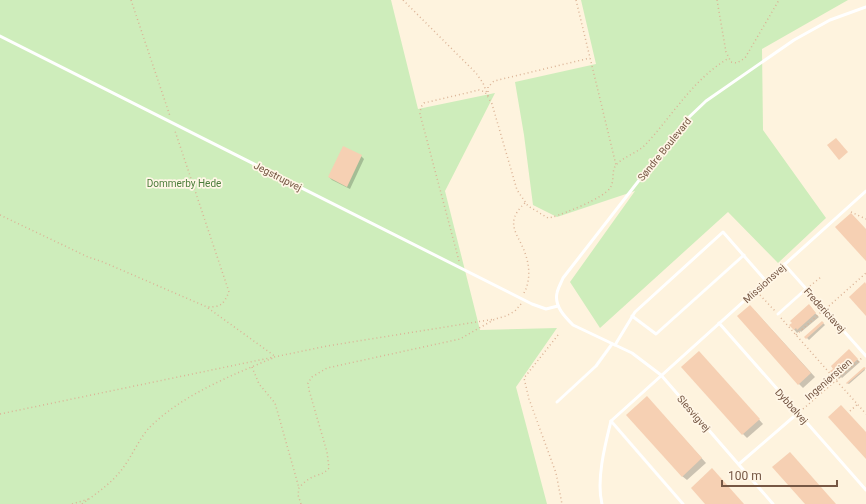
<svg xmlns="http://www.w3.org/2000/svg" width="866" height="504" font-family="Roboto,sans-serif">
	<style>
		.green { fill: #ceedbb }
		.shadow { fill: #0003 }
		.building { fill: #f6d0b3 }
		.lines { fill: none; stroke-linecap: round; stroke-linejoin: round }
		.path { stroke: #dbb396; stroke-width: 1.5; stroke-dasharray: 1 3; stroke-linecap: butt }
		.service { stroke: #fff; stroke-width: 3 }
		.labels { text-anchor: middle; stroke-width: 3.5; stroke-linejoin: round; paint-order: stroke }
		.street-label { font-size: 10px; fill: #765744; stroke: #fff6e6 }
		.park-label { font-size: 10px; fill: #4c7d3b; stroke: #fff6e6 }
	</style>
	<rect width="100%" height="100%" fill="#fef3de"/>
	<g class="green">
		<path d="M0,0H391L418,109L495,93L445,191L480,330L557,328L516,387L547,504H0Z"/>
		<path d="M581,0H848L762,49L763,130L826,218L778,263L728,212L600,328L570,282L635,191L557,217L533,205L524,135L515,82L596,64Z"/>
	</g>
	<g class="shadow">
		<path d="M361,156L364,159L350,189L332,180L329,177Z"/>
		<path d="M808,306L819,317L801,332L800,331L797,333L791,326Z"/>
		<path d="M754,310L815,377L803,388L799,384Z"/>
		<path d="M822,322L825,325L809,340L806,337Z"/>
		<path d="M849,351L860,362L842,378L841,377L839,379L832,371Z"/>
		<path d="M703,357L763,424L747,438L743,434Z"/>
		<path d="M864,368L865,370L849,384L847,383Z"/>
		<path d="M651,402L706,463L687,480L682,476Z"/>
	</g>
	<g class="building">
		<path d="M836,138L848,152L839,160L827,145Z"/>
		<path d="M343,146L362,155L347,187L328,177Z"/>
		<path d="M851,213L866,229V261L835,227Z"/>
		<path d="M865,282L866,284V316L849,297Z"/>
		<path d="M809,304L816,313L797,330L796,328L794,330L789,325L792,323L790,321Z"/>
		<path d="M750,305L811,373L798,385L737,316Z"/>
		<path d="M822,321L824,323L806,339L804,337Z"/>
		<path d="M849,349L858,359L839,376L837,374L835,376L830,371L833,369L831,366Z"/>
		<path d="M699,351L760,419L742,435L681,367Z"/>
		<path d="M864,367L866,368L847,384L846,383Z"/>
		<path d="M647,396L702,458L682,477L626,415Z"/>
		<path d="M841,405L866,432V459L828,417Z"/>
		<path d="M790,452L836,504H805L772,467Z"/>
		<path d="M712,468L744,504H705L691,488Z"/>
	</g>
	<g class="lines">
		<g class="path">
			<path d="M131,0L170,116"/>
			<path d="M403,0L476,73L483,83L487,93"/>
			<path d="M576,0L616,165"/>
			<path d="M717,0L726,52L731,62L737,63L745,58L779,0"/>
			<path d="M488,96V87L494,81L590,58"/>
			<path d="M851,212L866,219"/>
			<path d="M0,215L88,257L103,262L207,307C221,307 223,305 229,292L175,131"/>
			<path d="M459,261L420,114L421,107L424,103L479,90L485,92L492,104L517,190L528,206L548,218L553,217C565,213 604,198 610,188C615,181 611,171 616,165C624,156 638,153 646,144C673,115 693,79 729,58"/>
			<path d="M810,286L821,277"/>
			<path d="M524,293C530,282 530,268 526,256C520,235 502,224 525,203"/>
			<path d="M760,295L775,311"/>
			<path d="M829,306L866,273"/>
			<path d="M208,308L276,357"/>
			<path d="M781,318L866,414"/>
			<path d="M558,335L524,378L529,399L556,473L562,504"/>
			<path d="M796,335L821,312"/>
			<path d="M252,367L259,384L275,403L299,488"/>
			<path d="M803,409L862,358"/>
			<path d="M850,411L859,403"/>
			<path d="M0,414L327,346L495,319"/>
			<path d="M72,504L89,499"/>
			<path d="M82,504C97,493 112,483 123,468C132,456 140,437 150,427C182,395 232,375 273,358"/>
			<path d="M301,504L298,495L299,488C303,483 309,478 315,476C321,474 325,473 329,468L327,452L309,390L308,383L312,377L327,368L460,339L495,319L506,316L515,311L521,304"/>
		</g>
		<g class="service">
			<path d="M0,36L532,304L546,309L558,306"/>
			<path d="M784,264L866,356"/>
			<path d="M778,314L806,289"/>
			<path d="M632,316L656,334L744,255"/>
			<path d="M719,323L866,490"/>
			<path d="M615,345L635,312L723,232L766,281"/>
			<path d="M557,402L596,366L612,344"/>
			<path d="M611,421L683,504"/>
			<path d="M739,464L798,413"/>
			<path d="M602,504C596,480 605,445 611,421L866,191"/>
			<path d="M773,504L661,375L632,353L573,325C565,317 554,306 557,293C558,288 561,283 563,278L686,120L706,101L794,40L830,20L866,7"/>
		</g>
	</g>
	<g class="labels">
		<g class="street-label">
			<text transform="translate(664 149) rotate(-51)" y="4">Søndre Boulevard</text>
			<text transform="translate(278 176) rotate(27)" y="4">Jegstrupvej</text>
			<text transform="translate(764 283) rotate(-42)" y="4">Missionsvej</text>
			<text transform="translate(825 310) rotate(48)" y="4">Fredericiavej</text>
			<text transform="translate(828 379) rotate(-41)" y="4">Ingeniørstien</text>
			<text transform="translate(792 406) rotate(48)" y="4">Dybbølvej</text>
			<text transform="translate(694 413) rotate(49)" y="4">Slesvigvej</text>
		</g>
		<g class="park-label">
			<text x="184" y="187">Dommerby Hede</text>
		</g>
	</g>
	<path d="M722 480v6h115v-6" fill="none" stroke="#765744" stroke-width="2"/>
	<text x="728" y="480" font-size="12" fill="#765744" stroke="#fff6e6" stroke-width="3" paint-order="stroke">100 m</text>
</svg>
